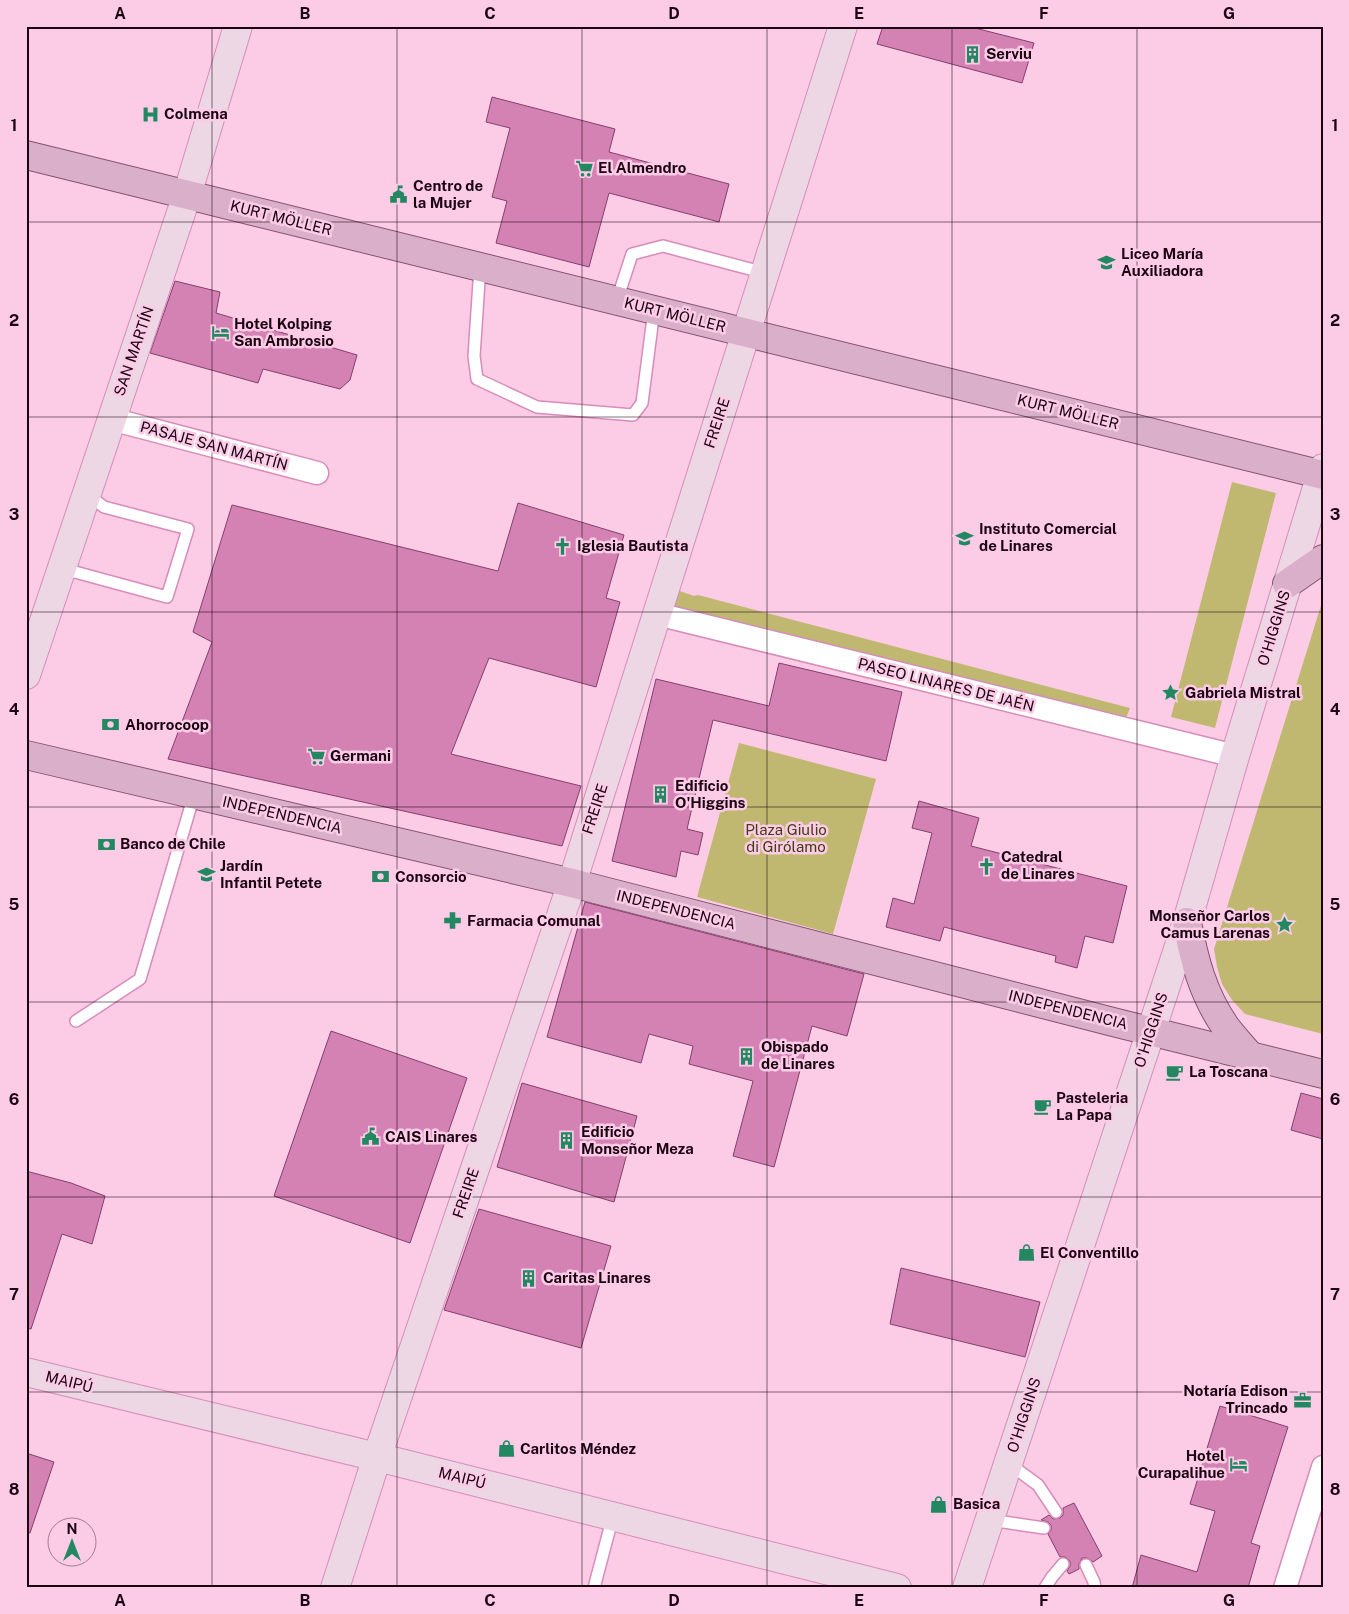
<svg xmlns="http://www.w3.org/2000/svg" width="1349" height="1614" font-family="'Public Sans',sans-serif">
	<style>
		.green { fill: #c0b871 }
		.building { fill: #d481b4; stroke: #84406b }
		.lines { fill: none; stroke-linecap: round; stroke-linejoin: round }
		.lane-casing { stroke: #d78cb9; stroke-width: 14 }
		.street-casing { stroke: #d78cb9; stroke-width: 25 }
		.secondary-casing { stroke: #d78cb9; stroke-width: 30 }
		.primary-casing { stroke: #885072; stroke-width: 30 }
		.lane { stroke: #fff; stroke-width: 11 }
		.street { stroke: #fff; stroke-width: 22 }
		.secondary { stroke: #edd7e4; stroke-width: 28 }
		.primary { stroke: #daafc9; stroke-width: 28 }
		.grid { fill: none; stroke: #1b0312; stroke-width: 1; stroke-opacity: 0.55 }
		.labels { text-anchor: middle; stroke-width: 5; stroke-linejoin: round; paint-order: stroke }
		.poi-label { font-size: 15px; font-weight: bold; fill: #1b0312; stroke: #fccce7; text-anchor: start }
		.street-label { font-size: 15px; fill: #1b0312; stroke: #fccce7 }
		.park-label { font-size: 15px; fill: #413d13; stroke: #fccce7 }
		.neatline { fill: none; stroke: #1b0312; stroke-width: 2 }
		.grid-label { font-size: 16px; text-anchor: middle; font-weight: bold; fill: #1b0312 }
	</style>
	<rect width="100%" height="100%" fill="#fccce7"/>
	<g class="green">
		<path d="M1232,482L1276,493L1215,728L1171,717Z"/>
		<path d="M674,589L694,596L698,595L1130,708L1124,723L668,609Z"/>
		<path d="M1323,599V1034L1245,1014L1232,1000L1222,984L1217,967L1214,949Z"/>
		<path d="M739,743L876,779L833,934L697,897Z"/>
	</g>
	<g class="building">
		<path d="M883,26H967L1034,43L1022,83L877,44Z"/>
		<path d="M492,97L615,129L609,152L729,184L719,222L609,193L589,267L496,243L507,201L492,197L510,128L486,122Z"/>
		<path d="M175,281L220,292L216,313L357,355L350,380L340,389L263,369L258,383L150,353Z"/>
		<path d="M518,503L624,535L606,598L620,602L596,687L489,658L451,754L581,786L562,846L168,759L212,642L193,632L232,505L498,571Z"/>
		<path d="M779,663L902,692L886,761L713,720L687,829L703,833L698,855L681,851L676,877L612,861L656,679L769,706Z"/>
		<path d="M919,801L979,818L971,846L1127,886L1113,943L1085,936L1077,968L1055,962L1056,956L944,927L940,941L886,927L893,898L914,904L932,833L912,828Z"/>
		<path d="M585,902L864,974L847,1036L812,1026L774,1167L733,1156L753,1081L689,1064L693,1046L649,1034L641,1063L547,1037Z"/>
		<path d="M331,1031L467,1078L410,1243L274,1196Z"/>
		<path d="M522,1083L637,1116L614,1202L497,1167Z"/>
		<path d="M1301,1093L1323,1099V1139L1291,1130Z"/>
		<path d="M26,1171L71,1183L105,1196L92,1244L62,1234L31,1329L26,1328Z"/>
		<path d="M479,1209L611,1246L581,1348L444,1310Z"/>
		<path d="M901,1268L1040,1302L1025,1357L890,1324Z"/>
		<path d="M1220,1406L1288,1427L1251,1543L1260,1546L1248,1588H1132L1141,1555L1197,1572L1215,1511L1190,1504Z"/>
		<path d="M26,1453L54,1462L30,1533H26Z"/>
		<path d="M1074,1503L1102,1556L1093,1562L1087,1558H1082L1079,1564V1569L1069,1574L1067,1571L1070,1566V1561L1065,1557H1060L1048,1534L1051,1530V1525L1048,1522L1041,1520L1049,1515L1053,1519L1060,1518L1063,1515V1508Z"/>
	</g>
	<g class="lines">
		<defs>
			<g id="lane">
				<path d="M480,267L474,356L477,379L537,407L633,415L642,403L654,310"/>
				<path d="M617,300L632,254L663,246L765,273"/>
				<path d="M61,572H75L167,597L188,529L104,507L87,494"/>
				<path d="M76,1021L140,979L194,795"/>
				<path d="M1008,1463L1038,1485L1056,1512"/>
				<path d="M990,1520L1044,1528"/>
				<path d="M1086,1565L1094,1582L1095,1588"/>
				<path d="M594,1588L613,1516"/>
				<path d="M1045,1588L1052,1577L1063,1564"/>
			</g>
			<g id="street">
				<path d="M111,419L317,473"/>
				<path d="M657,614L1235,756"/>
				<path d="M1285,1588L1323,1467"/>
			</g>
			<g id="secondary">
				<path d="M26,675L187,195L238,26"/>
				<path d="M26,1372L377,1457L897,1588"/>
				<path d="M335,1588L377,1457L572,883L843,26"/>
				<path d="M967,1588L1187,922L1235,756L1323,468"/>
			</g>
			<g id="primary">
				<path d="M26,155L1323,475"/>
				<path d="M1287,584L1323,559"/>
				<path d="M26,755L572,883L1117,1023L1323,1074"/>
				<path d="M1187,922C1194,960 1203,994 1225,1026C1233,1037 1242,1046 1250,1056"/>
			</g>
		</defs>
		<use href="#lane" class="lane-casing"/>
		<use href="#street" class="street-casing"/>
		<use href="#secondary" class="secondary-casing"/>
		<use href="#primary" class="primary-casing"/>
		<use href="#lane" class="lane"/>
		<use href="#street" class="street"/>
		<use href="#secondary" class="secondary"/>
		<use href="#primary" class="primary"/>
	</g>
	<path class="grid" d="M212,26V1588M397,26V1588M582,26V1588M767,26V1588M952,26V1588M1137,26V1588M26,222H1323M26,417H1323M26,612H1323M26,807H1323M26,1002H1323M26,1197H1323M26,1392H1323"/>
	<defs>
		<symbol id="building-bare" viewBox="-9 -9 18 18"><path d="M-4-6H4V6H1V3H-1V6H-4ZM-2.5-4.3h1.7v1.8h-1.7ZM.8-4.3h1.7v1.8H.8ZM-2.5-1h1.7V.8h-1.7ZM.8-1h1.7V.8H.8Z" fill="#238862" stroke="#fccce7" stroke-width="2.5" paint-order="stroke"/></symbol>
		<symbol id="hospital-bare" viewBox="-9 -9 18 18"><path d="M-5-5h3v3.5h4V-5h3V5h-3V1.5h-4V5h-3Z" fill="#238862" stroke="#fccce7" stroke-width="2.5" paint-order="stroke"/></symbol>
		<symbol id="supermarket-bare" viewBox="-9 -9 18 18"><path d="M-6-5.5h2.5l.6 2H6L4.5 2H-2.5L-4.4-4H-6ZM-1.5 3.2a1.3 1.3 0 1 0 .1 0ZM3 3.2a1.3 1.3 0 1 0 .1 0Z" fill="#238862" stroke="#fccce7" stroke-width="2.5" paint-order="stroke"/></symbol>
		<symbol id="civic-bare" viewBox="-9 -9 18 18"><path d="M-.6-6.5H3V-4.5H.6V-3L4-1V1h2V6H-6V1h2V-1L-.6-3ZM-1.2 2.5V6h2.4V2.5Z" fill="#238862" stroke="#fccce7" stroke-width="2.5" paint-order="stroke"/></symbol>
		<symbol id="school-bare" viewBox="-9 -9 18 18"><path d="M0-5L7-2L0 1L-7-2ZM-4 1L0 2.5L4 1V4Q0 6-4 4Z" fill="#238862" stroke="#fccce7" stroke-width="2.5" paint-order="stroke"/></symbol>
		<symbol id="hotel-bare" viewBox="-9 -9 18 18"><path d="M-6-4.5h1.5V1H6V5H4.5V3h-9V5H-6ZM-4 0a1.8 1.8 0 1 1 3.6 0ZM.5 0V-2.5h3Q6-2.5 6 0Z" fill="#238862" stroke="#fccce7" stroke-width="2.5" paint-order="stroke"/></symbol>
		<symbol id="church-bare" viewBox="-9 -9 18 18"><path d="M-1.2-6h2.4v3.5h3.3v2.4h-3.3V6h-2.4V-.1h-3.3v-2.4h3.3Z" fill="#238862" stroke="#fccce7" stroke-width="2.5" paint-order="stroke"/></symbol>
		<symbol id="sight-bare" viewBox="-9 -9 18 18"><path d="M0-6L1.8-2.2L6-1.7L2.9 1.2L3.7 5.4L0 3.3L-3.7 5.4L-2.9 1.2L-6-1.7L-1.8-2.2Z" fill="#238862" stroke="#fccce7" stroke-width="2.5" paint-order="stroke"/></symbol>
		<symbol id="bank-bare" viewBox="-9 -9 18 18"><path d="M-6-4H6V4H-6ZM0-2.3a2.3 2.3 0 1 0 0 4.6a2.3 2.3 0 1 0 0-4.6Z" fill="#238862" stroke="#fccce7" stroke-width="2.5" paint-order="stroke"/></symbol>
		<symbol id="pharmacy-bare" viewBox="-9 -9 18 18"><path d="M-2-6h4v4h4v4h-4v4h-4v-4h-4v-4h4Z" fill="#238862" stroke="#fccce7" stroke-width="2.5" paint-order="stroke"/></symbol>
		<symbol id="cafe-bare" viewBox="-9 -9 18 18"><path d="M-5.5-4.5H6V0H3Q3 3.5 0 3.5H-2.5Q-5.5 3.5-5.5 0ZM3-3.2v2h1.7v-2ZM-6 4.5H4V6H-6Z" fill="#238862" stroke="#fccce7" stroke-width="2.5" paint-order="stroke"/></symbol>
		<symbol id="shop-bare" viewBox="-9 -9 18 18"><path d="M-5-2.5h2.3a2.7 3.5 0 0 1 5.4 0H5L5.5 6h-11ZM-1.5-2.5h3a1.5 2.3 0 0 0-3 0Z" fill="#238862" stroke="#fccce7" stroke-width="2.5" paint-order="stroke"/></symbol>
		<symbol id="office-bare" viewBox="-9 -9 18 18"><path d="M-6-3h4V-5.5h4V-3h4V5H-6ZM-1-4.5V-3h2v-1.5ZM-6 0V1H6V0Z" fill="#238862" stroke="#fccce7" stroke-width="2.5" paint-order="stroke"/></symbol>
	</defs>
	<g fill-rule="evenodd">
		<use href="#building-bare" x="960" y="42" width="25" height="25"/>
		<use href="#hospital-bare" x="138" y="102" width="25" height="25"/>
		<use href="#supermarket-bare" x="572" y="156" width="25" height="25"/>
		<use href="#civic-bare" x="386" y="182" width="25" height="25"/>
		<use href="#school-bare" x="1094" y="250" width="25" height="25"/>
		<use href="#hotel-bare" x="208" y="320" width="25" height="25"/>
		<use href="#school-bare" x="952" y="526" width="25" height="25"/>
		<use href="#church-bare" x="550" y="534" width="25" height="25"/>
		<use href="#sight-bare" x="1158" y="680" width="25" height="25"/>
		<use href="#bank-bare" x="98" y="712" width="25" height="25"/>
		<use href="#supermarket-bare" x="304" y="744" width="25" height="25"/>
		<use href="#building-bare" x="648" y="782" width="25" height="25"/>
		<use href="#bank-bare" x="94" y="832" width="25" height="25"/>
		<use href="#church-bare" x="974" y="854" width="25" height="25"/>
		<use href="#school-bare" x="194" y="862" width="25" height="25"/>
		<use href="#bank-bare" x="368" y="864" width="25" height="25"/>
		<use href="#pharmacy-bare" x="440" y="908" width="25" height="25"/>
		<use href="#sight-bare" x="1272" y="912" width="25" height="25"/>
		<use href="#building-bare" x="734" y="1044" width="25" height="25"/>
		<use href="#cafe-bare" x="1162" y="1060" width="25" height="25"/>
		<use href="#cafe-bare" x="1030" y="1094" width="25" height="25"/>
		<use href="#civic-bare" x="358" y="1124" width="25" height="25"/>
		<use href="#building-bare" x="554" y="1128" width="25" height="25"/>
		<use href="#shop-bare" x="1014" y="1240" width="25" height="25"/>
		<use href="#building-bare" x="516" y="1266" width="25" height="25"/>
		<use href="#office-bare" x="1290" y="1388" width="25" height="25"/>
		<use href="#shop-bare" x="494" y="1436" width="25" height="25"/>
		<use href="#hotel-bare" x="1226" y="1452" width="25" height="25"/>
		<use href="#shop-bare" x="926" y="1492" width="25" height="25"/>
	</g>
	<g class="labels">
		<g class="poi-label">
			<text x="986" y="59">Serviu</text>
			<text x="164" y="119">Colmena</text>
			<text x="598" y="173">El Almendro</text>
			<text x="413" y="191">Centro de<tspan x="413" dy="17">la Mujer</tspan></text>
			<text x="1121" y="259">Liceo María<tspan x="1121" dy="17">Auxiliadora</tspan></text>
			<text x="234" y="329">Hotel Kolping<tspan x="234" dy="17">San Ambrosio</tspan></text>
			<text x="979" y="534">Instituto Comercial<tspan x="979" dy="17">de Linares</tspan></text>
			<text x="577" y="551">Iglesia Bautista</text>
			<text x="1185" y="698">Gabriela Mistral</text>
			<text x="125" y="730">Ahorrocoop</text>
			<text x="330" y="761">Germani</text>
			<text x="675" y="791">Edificio<tspan x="675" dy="17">O'Higgins</tspan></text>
			<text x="120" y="849">Banco de Chile</text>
			<text x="1001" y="862">Catedral<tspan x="1001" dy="17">de Linares</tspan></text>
			<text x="220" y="871">Jardín<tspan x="220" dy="17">Infantil Petete</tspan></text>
			<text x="395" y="882">Consorcio</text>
			<text x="1270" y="921" text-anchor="end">Monseñor Carlos<tspan x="1270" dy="17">Camus Larenas</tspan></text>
			<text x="467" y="926">Farmacia Comunal</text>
			<text x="761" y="1052">Obispado<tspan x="761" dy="17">de Linares</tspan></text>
			<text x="1189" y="1077">La Toscana</text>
			<text x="1056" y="1103">Pasteleria<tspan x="1056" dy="17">La Papa</tspan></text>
			<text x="581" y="1137">Edificio<tspan x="581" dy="17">Monseñor Meza</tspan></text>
			<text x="385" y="1142">CAIS Linares</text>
			<text x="1040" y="1258">El Conventillo</text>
			<text x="543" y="1283">Caritas Linares</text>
			<text x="1288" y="1396" text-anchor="end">Notaría Edison<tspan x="1288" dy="17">Trincado</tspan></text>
			<text x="520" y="1454">Carlitos Méndez</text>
			<text x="1225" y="1461" text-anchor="end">Hotel<tspan x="1225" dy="17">Curapalihue</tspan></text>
			<text x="953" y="1509">Basica</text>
		</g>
		<g class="street-label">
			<text transform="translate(281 218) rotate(14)" y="5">KURT MÖLLER</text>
			<text transform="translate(675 315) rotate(14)" y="5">KURT MÖLLER</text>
			<text transform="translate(134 351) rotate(-71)" y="5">SAN MARTÍN</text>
			<text transform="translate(1068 412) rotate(14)" y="5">KURT MÖLLER</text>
			<text transform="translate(717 423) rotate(-72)" y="5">FREIRE</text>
			<text transform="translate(214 446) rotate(15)" y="5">PASAJE SAN MARTÍN</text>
			<text transform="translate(1274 628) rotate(-73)" y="5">O'HIGGINS</text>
			<text transform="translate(946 685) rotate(14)" y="5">PASEO LINARES DE JAÉN</text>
			<text transform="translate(595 809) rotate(-72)" y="5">FREIRE</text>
			<text transform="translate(282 815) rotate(13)" y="5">INDEPENDENCIA</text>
			<text transform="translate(676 910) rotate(14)" y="5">INDEPENDENCIA</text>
			<text transform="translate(1068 1010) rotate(14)" y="5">INDEPENDENCIA</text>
			<text transform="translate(1151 1030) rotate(-72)" y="5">O'HIGGINS</text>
			<text transform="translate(466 1193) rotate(-71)" y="5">FREIRE</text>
			<text transform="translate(69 1382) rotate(14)" y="5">MAIPÚ</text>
			<text transform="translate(1024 1415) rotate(-72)" y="5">O'HIGGINS</text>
			<text transform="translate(462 1478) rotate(14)" y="5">MAIPÚ</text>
		</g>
		<g class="park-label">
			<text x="786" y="835">Plaza Giulio<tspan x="786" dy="17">di Girólamo</tspan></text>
		</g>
	</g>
	<rect width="1349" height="1614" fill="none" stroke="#fccce7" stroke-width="55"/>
	<g transform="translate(72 1542)"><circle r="24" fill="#fccce7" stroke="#a27c92"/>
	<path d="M0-4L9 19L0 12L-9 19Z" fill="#238862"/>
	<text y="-8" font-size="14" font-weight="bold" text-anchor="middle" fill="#1b0312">N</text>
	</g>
	<rect x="28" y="28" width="1294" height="1558" class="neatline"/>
	<g class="grid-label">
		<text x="120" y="19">A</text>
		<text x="305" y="19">B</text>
		<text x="490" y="19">C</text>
		<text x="674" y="19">D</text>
		<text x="859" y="19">E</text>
		<text x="1044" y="19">F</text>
		<text x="1229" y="19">G</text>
		<text x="14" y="131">1</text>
		<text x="1335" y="131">1</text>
		<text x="14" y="326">2</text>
		<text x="1335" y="326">2</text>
		<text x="14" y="520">3</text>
		<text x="1335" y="520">3</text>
		<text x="14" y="715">4</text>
		<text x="1335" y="715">4</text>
		<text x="14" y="910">5</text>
		<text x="1335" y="910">5</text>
		<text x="14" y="1105">6</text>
		<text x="1335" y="1105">6</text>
		<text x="14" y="1300">7</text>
		<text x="1335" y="1300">7</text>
		<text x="14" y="1495">8</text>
		<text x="1335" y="1495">8</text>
		<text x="120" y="1606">A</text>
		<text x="305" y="1606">B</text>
		<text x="490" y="1606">C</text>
		<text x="674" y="1606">D</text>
		<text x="859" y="1606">E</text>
		<text x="1044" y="1606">F</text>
		<text x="1229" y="1606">G</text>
	</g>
</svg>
